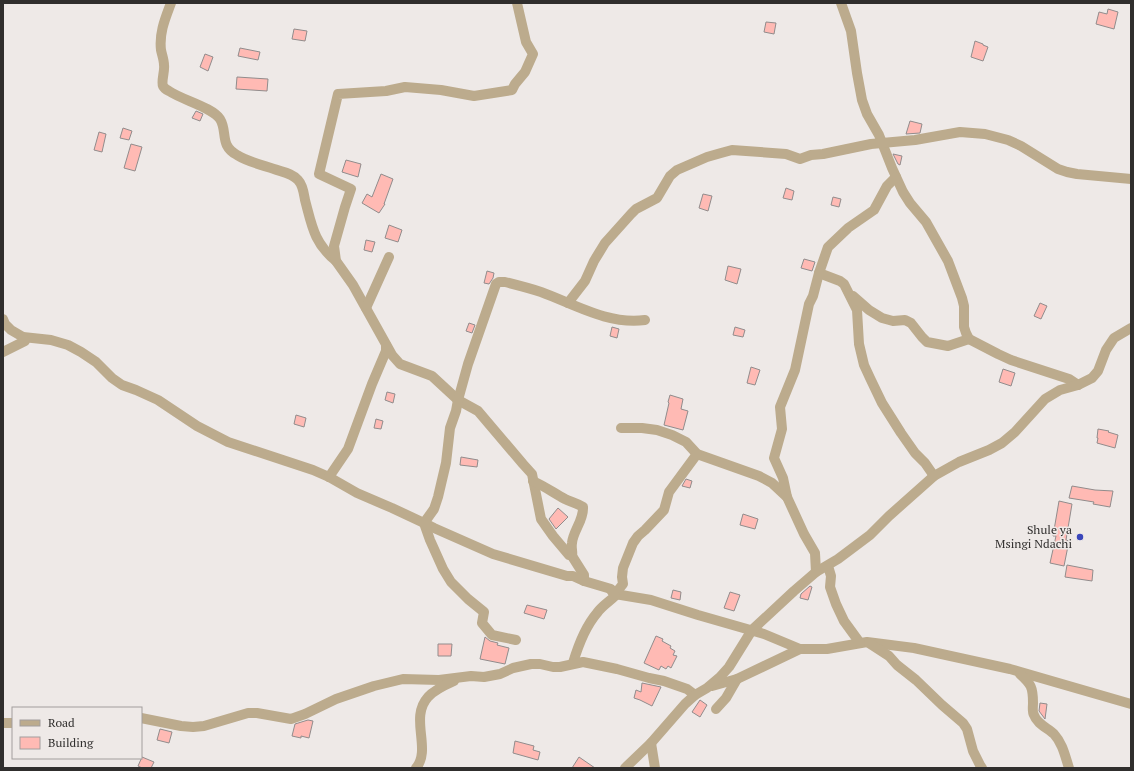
<svg xmlns="http://www.w3.org/2000/svg" width="1134" height="771" font-family="'PT Serif',serif">
	<style>
		.building { fill: #ffbab4; stroke: #918c8c }
		.lines { fill: none; stroke-linecap: round; stroke-linejoin: round }
		.street { stroke: #bcab8d; stroke-width: 10 }
		.poi-dot { fill: #3a46ba; stroke: #eee9e7; stroke-width: 1.5 }
		.labels { text-anchor: middle; stroke-width: 3; stroke-linejoin: round; paint-order: stroke }
		.poi-label { font-size: 12px; fill: #302e2d; stroke: #eee9e7; text-anchor: end }
	</style>
	<rect width="100%" height="100%" fill="#eee9e7"/>
	<g class="building">
		<path d="M1108,9L1118,12L1114,29L1096,24L1099,12L1107,14Z"/>
		<path d="M766,22L776,23L774,34L764,32Z"/>
		<path d="M294,29L307,31L305,41L292,39Z"/>
		<path d="M975,41L983,44V45L988,47L983,61L971,57Z"/>
		<path d="M240,48L260,52L258,60L238,56Z"/>
		<path d="M205,54L213,57L208,71L200,67Z"/>
		<path d="M237,77L268,79L267,91L236,89Z"/>
		<path d="M196,111L203,114L200,121L192,118Z"/>
		<path d="M910,121L922,124L920,133L906,134Z"/>
		<path d="M123,128L132,131L129,140L120,138Z"/>
		<path d="M99,132L106,134L102,152L94,150Z"/>
		<path d="M131,144L142,147L135,171L124,168Z"/>
		<path d="M893,154L902,156L900,165L898,164Z"/>
		<path d="M346,160L361,164L358,177L342,172Z"/>
		<path d="M381,174L393,179L384,204H385L379,213L362,203L367,194L372,197Z"/>
		<path d="M786,188L794,191L792,200L783,198Z"/>
		<path d="M703,194L712,196L708,211L699,208Z"/>
		<path d="M833,197L841,199L839,207L831,205Z"/>
		<path d="M389,225L402,230L398,242L385,238Z"/>
		<path d="M366,240L375,242L372,252L364,250Z"/>
		<path d="M804,259L815,262L812,271L801,268Z"/>
		<path d="M728,266L741,269L737,284L725,280Z"/>
		<path d="M487,271L494,273L493,278L489,284L484,283Z"/>
		<path d="M1040,303L1047,306L1041,319L1034,316Z"/>
		<path d="M469,323L475,325L472,333L466,331Z"/>
		<path d="M612,327L619,329L617,338L610,336Z"/>
		<path d="M735,327L745,330L743,337L733,335Z"/>
		<path d="M751,367L760,370L755,385L747,383Z"/>
		<path d="M1003,369L1015,373L1011,386L999,382Z"/>
		<path d="M387,392L395,394L393,403L385,400Z"/>
		<path d="M670,395L683,399L681,409L688,411L683,430L664,425L669,403L668,402Z"/>
		<path d="M296,415L306,418L304,427L294,424Z"/>
		<path d="M376,419L383,421L381,429L374,428Z"/>
		<path d="M1098,429L1109,431L1108,432L1118,435L1115,448L1097,443L1098,438H1097Z"/>
		<path d="M461,457L478,460L477,467L460,465Z"/>
		<path d="M686,479L692,481L690,488L682,486Z"/>
		<path d="M1072,486L1095,490L1113,491L1110,507L1093,504L1094,502L1069,498Z"/>
		<path d="M1059,501L1072,504L1066,540L1069,541L1064,566L1050,563L1056,536H1053Z"/>
		<path d="M558,508L568,517L556,529L549,519Z"/>
		<path d="M743,514L758,519L755,529L740,525Z"/>
		<path d="M1067,565L1093,570L1092,581L1065,577Z"/>
		<path d="M810,586L812,587L808,600L800,598L801,594Z"/>
		<path d="M673,590L681,592L680,600L671,598Z"/>
		<path d="M730,592L740,595L734,611L724,608Z"/>
		<path d="M527,605L547,610L544,619L524,613Z"/>
		<path d="M656,636L663,639L662,641L671,646L670,648L675,651L673,655L677,656L671,668L668,666L666,669L661,666L659,670L644,663Z"/>
		<path d="M485,637L490,641L498,643L497,645L509,648L505,664L480,659Z"/>
		<path d="M438,644H452L451,656H438Z"/>
		<path d="M642,683L661,687L652,706L640,700L634,698L636,690L641,692Z"/>
		<path d="M700,700L707,705L700,717L692,712Z"/>
		<path d="M1040,703L1047,704L1045,719L1039,711Z"/>
		<path d="M308,720L313,721L309,738L301,736V738L292,736L295,724Z"/>
		<path d="M160,729L172,732L169,743L157,740Z"/>
		<path d="M515,741L534,746L533,750L540,752L538,760L513,753Z"/>
		<path d="M142,757L154,762L151,768H142L138,766Z"/>
		<path d="M579,757L595,768H572Z"/>
	</g>
	<g class="lines">
		<g class="street">
			<path d="M171,3C165,19 159,33 161,50C162,55 164,60 164,65C165,71 161,81 163,86C164,88 167,90 169,91C182,100 212,107 220,119C228,132 219,145 237,155C248,162 262,165 274,169C282,172 292,173 298,180C303,185 304,194 305,200C312,226 314,243 336,261"/>
			<path d="M517,3L526,42L533,54L525,72L515,84L512,90L474,96L441,90L405,87L386,91L338,94L319,174L351,189L345,207L334,246L336,261L353,285L392,355L400,364L432,376L458,400L478,411L523,464L532,474L541,519L553,536L569,555L572,556L584,575V581"/>
			<path d="M841,3L851,31L857,73L862,100L867,114L879,135L892,168L903,192L910,203L926,222L948,261L962,298L964,306V327L966,333L969,339L998,354L1011,360L1069,379L1078,385"/>
			<path d="M896,177L887,186L874,210L848,228L828,247L819,273L840,281L844,284L857,310L859,344L864,365L870,378L882,403L901,433L915,453L925,463L934,476"/>
			<path d="M853,296L869,310L882,318L893,321L905,320L911,323L922,337L927,342L948,346L969,339"/>
			<path d="M568,303L585,281L594,261L605,243L631,214L636,209L657,198L670,176L677,170L707,157L721,153L732,150L746,151L786,154L800,159L811,155L823,154L871,144L915,140L960,132L985,134L1008,140L1021,146L1058,169L1067,172L1077,174L1131,179"/>
			<path d="M366,308L389,257"/>
			<path d="M3,319L5,324L11,330L23,337L51,340L68,345L81,352L96,362L112,378L122,385L136,390L158,400L197,426L228,442L313,470L329,477L357,493L392,508L424,523L434,528L493,554L567,576H573L584,581L611,589L615,594L651,600L698,615L764,634L800,649H827L867,642L914,648L1010,669L1131,704"/>
			<path d="M3,352L25,341L23,337"/>
			<path d="M621,428H642L657,430L672,435L686,442L697,454L759,476L772,483L787,497"/>
			<path d="M329,477L348,449L372,384L386,351V345"/>
			<path d="M533,481C544,486 554,493 565,499C571,502 577,503 583,507C584,520 573,531 572,543C571,548 573,552 572,556"/>
			<path d="M828,566L831,576L830,587L836,604L844,621L860,643"/>
			<path d="M816,572L815,553L804,534L787,497L783,478L774,458L782,429L780,407L795,370L809,304L813,296L819,273"/>
			<path d="M615,594L623,584L622,577L623,568L633,543L638,536L645,530L664,510L669,492L697,454"/>
			<path d="M516,640L492,635L482,623L484,612L468,599L451,582L443,569L430,540L424,523L434,509L438,497L446,463L450,428L456,411L458,400L468,364L496,284L499,282H505C517,285 529,288 541,292C574,304 608,325 645,320"/>
			<path d="M869,643L889,656L897,665L916,680L942,705L963,723L967,729L973,751L980,765L982,768"/>
			<path d="M573,663C578,646 585,627 597,613C602,606 609,602 615,596L611,590"/>
			<path d="M1020,674C1031,684 1033,687 1033,703C1033,707 1032,712 1034,715C1037,724 1048,728 1054,734C1063,744 1065,756 1069,768"/>
			<path d="M712,686L737,679L800,649"/>
			<path d="M716,709L726,698L737,679"/>
			<path d="M141,718L181,726L193,727L204,726L248,713H257L291,719L305,714L336,699L374,686L403,679L439,680L471,676L484,677L500,674L513,668L531,664H540L553,667H560L583,662L617,669L649,678L664,681L687,689L695,695"/>
			<path d="M3,723H13"/>
			<path d="M651,743L655,768"/>
			<path d="M416,768C432,749 409,718 428,697C434,690 445,685 454,681"/>
			<path d="M625,768L651,743L685,704L695,695L707,688L720,677L729,667L752,630L794,591L816,572L838,559L870,535L889,516L934,476L959,462L989,450L1002,443L1015,432L1045,399L1060,390L1078,385L1092,378L1098,371L1106,350L1114,338L1131,328"/>
		</g>
	</g>
	<circle class="poi-dot" cx="1080" cy="537" r="4"/>
	<g class="labels">
		<g class="poi-label">
			<text x="1072" y="534">Shule ya<tspan x="1072" dy="14">Msingi Ndachi</tspan></text>
		</g>
	</g>
	<rect width="1134" height="771" fill="none" stroke="#302e2d" stroke-width="8"/>
	<rect x="12" y="707" width="130" height="52" fill="#eee9e7" stroke="#a29e9d"/>
	<rect x="20" y="720" width="20" height="6" fill="#bcab8d" stroke="#a29e9d"/>
	<text x="48" y="727" font-size="12" fill="#302e2d">Road</text>
	<rect x="20" y="737" width="20" height="12" fill="#ffbab4" stroke="#a29e9d"/>
	<text x="48" y="747" font-size="12" fill="#302e2d">Building</text>
</svg>
